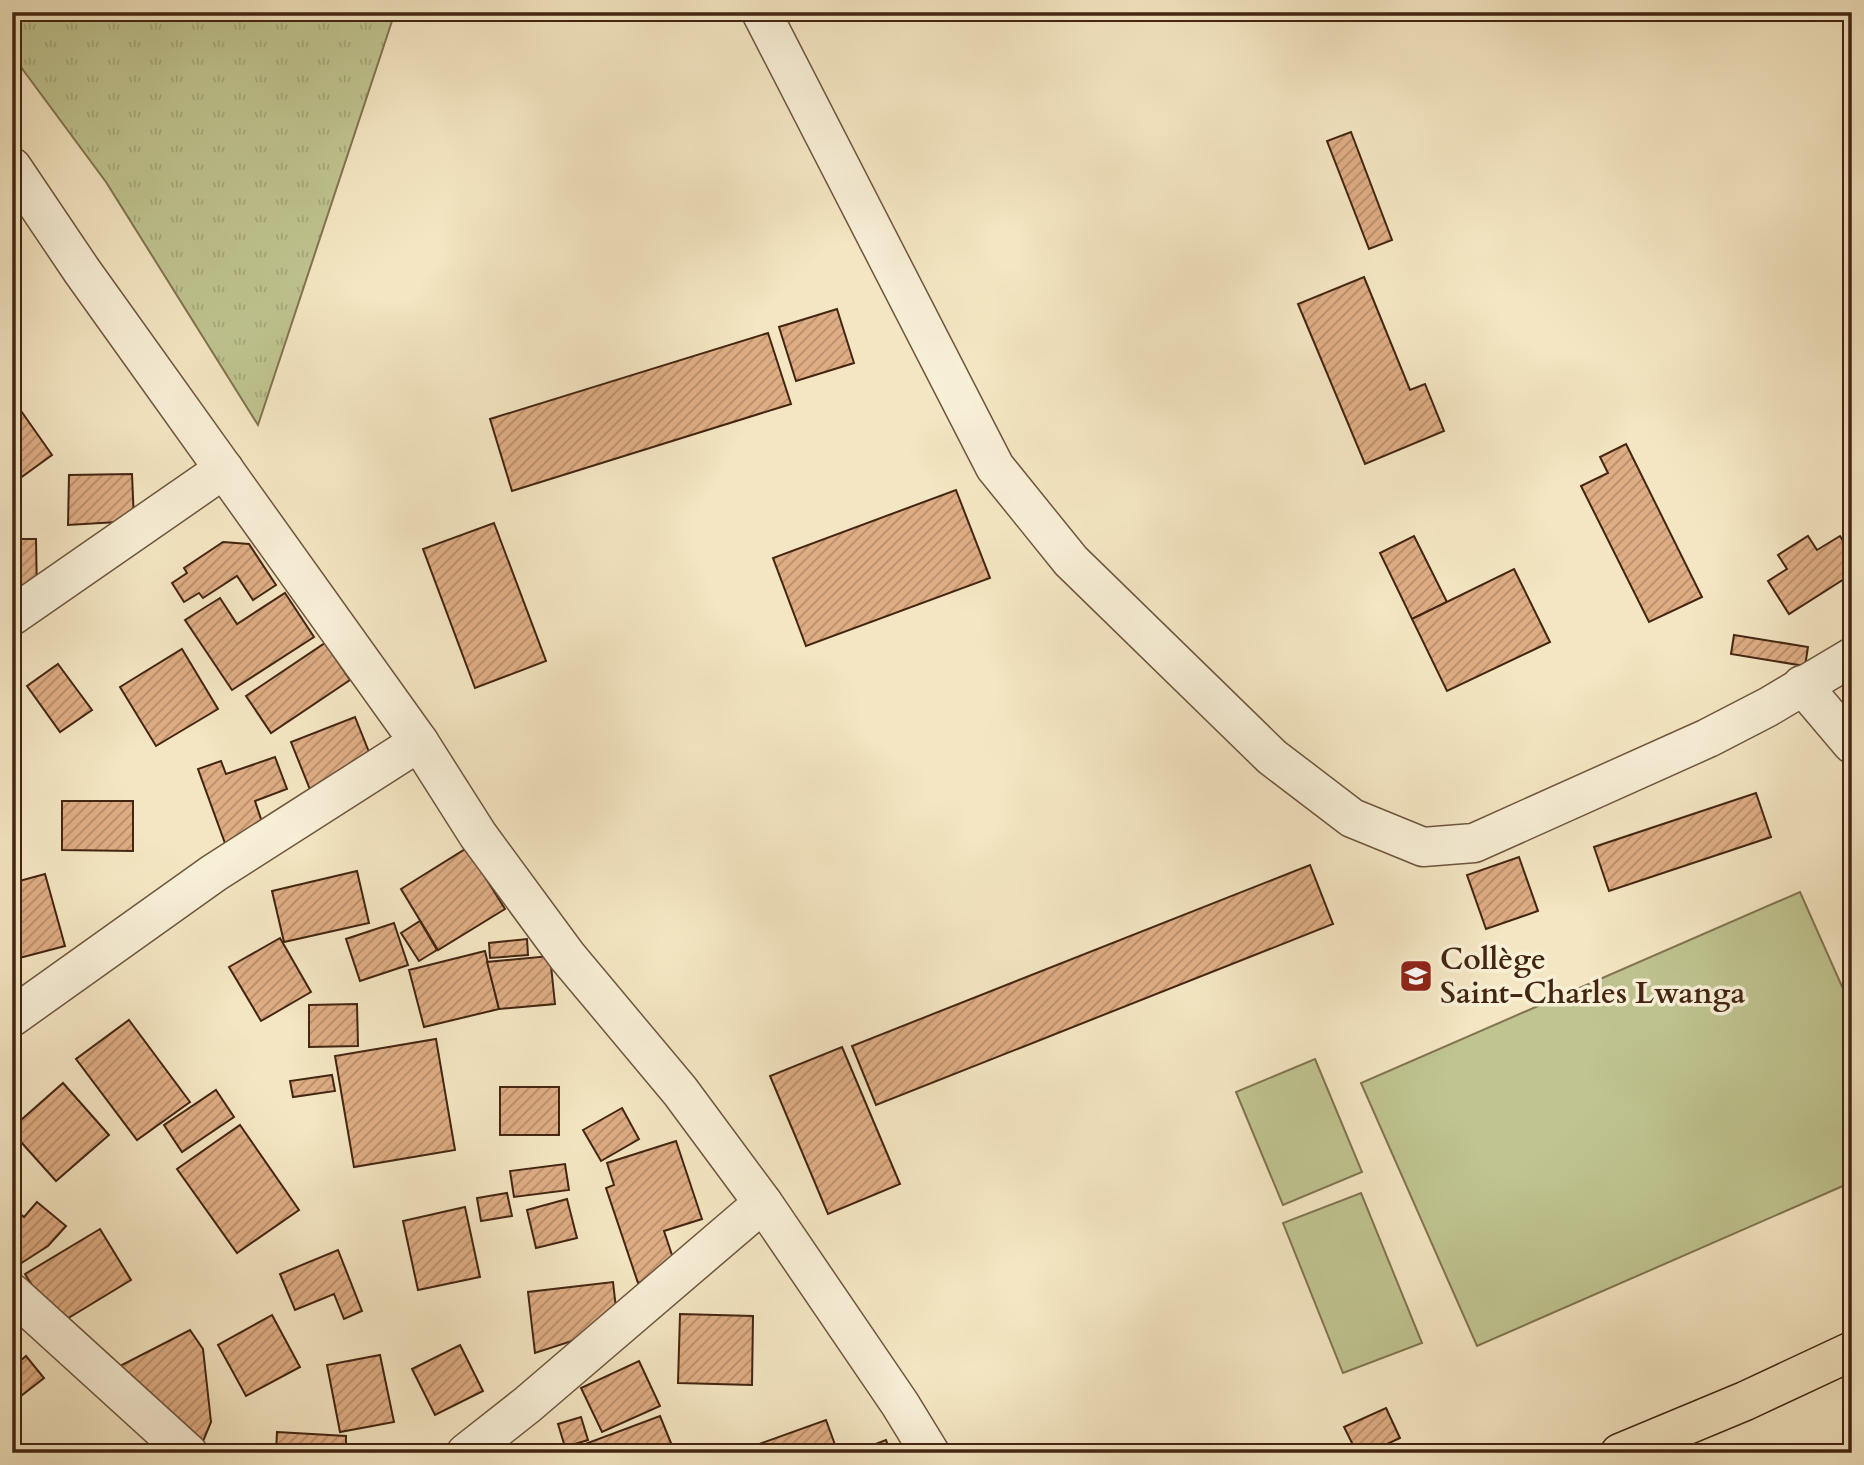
<svg xmlns="http://www.w3.org/2000/svg" width="1864" height="1465" font-family="Cardo,serif">
	<style>
		.grass { fill: url(#grass-tufts); stroke: #817451; stroke-width: 2 }
		.pitch { fill: #bfc490; stroke: #817451; stroke-width: 2 }
		.building { fill: url(#building-hatch); stroke: #432512; stroke-width: 2 }
		.lines { fill: none; stroke-linecap: round; stroke-linejoin: round }
		.minor-casing { stroke: #6f553e; stroke-width: 41 }
		.major-casing { stroke: #432512; stroke-width: 41 }
		.minor { stroke: #f8efd7; stroke-width: 38 }
		.major { stroke: #f4e6c2; stroke-width: 38 }
		.labels { text-anchor: middle; stroke-width: 7; stroke-linejoin: round; paint-order: stroke }
		.poi-label { font-size: 30px; font-weight: bold; fill: #432512; stroke: #f8efd7; text-anchor: start }
	</style>
	<defs>
		<pattern id="grass-tufts" width="24" height="20" patternUnits="userSpaceOnUse" patternTransform="scale(1.75)"><rect width="24" height="20" fill="#bfc490"/><path d="M3 7l-1-3M5 7V3M7 7l1-3M15 17l-1-3M17 17v-4M19 17l1-3" fill="none" stroke="#a5a87b"/></pattern>
		<pattern id="building-hatch" width="6" height="6" patternUnits="userSpaceOnUse" patternTransform="scale(1.75)"><rect width="6" height="6" fill="#dfad84"/><path d="M-1 1l2-2M0 6l6-6M5 7l2-2" fill="none" stroke="#b68d6b"/></pattern>
	</defs>
	<rect width="100%" height="100%" fill="#f4e6c2"/>
	<filter id="stains"><feTurbulence type="fractalNoise" baseFrequency=".00286" numOctaves="4"/><feColorMatrix values="0 0 0 0 .2 0 0 0 0 .09 0 0 0 0 .02 0 0 0 .5 -.17"/></filter>
	<radialGradient id="worn" r=".72"><stop offset=".6" stop-color="#630" stop-opacity="0"/><stop offset="1" stop-color="#630" stop-opacity=".3"/></radialGradient>
	<path class="grass" d="M12,12H395L258,425L106,182L12,55Z"/>
	<g class="pitch">
		<path d="M1800,892L1852,1009V1182L1477,1346L1361,1083Z"/>
		<path d="M1315,1059L1362,1172L1283,1205L1236,1092Z"/>
		<path d="M1361,1193L1422,1343L1343,1373L1283,1223Z"/>
	</g>
	<g class="building">
		<path d="M1351,132L1392,240L1369,249L1327,141Z"/>
		<path d="M1364,277L1410,390L1425,384L1444,431L1365,464L1298,304Z"/>
		<path d="M837,309L854,363L796,381L779,327Z"/>
		<path d="M768,333L791,404L512,491L490,419Z"/>
		<path d="M19,408L52,455L12,484V413Z"/>
		<path d="M1626,444L1702,597L1649,622L1581,486L1608,473L1600,457Z"/>
		<path d="M132,474L134,521L68,525L69,475Z"/>
		<path d="M956,490L990,578L806,646L773,558Z"/>
		<path d="M494,523L546,661L475,688L423,549Z"/>
		<path d="M1414,536L1447,602L1412,619L1380,553Z"/>
		<path d="M1808,536L1817,550L1840,536L1852,555V574L1789,614L1768,581L1787,569L1778,555Z"/>
		<path d="M12,539H36L37,597H12Z"/>
		<path d="M223,542L249,544L276,585L253,600L237,576L203,598L199,593L184,602L172,583L187,573L184,568Z"/>
		<path d="M1514,569L1550,642L1447,691L1412,619Z"/>
		<path d="M285,593L314,637L232,690L185,620L220,598L237,624Z"/>
		<path d="M1734,635L1808,647L1805,666L1731,654Z"/>
		<path d="M325,643L350,680L271,733L246,696Z"/>
		<path d="M182,649L218,709L156,746L120,687Z"/>
		<path d="M58,664L92,710L60,732L27,686Z"/>
		<path d="M355,717L375,767L311,792L291,742Z"/>
		<path d="M275,757L287,789L255,801L265,831L226,846L198,769L221,761L226,774Z"/>
		<path d="M1756,793L1771,837L1609,891L1594,847Z"/>
		<path d="M62,801H133V851L62,850Z"/>
		<path d="M467,848L505,909L438,950L401,889Z"/>
		<path d="M1519,857L1538,911L1486,929L1467,875Z"/>
		<path d="M1310,865L1333,924L876,1105L852,1046Z"/>
		<path d="M357,871L369,923L284,942L272,891Z"/>
		<path d="M45,874L65,946L12,960V883Z"/>
		<path d="M420,921L437,950L419,961L401,933Z"/>
		<path d="M394,923L408,965L360,981L346,939Z"/>
		<path d="M280,938L311,992L261,1021L229,967Z"/>
		<path d="M527,939L528,955L490,958L489,943Z"/>
		<path d="M485,951L499,1009L424,1027L409,970Z"/>
		<path d="M550,956L555,1004L499,1009L487,962Z"/>
		<path d="M357,1004L358,1046L309,1047V1005Z"/>
		<path d="M129,1020L190,1102L137,1140L76,1059Z"/>
		<path d="M436,1039L455,1150L354,1167L335,1056Z"/>
		<path d="M842,1047L900,1184L828,1214L770,1076Z"/>
		<path d="M332,1075L335,1091L293,1097L290,1081Z"/>
		<path d="M63,1083L109,1135L56,1181L12,1132V1128Z"/>
		<rect x="500" y="1087" width="59" height="48"/>
		<path d="M216,1090L234,1117L182,1152L164,1125Z"/>
		<path d="M622,1108L639,1139L601,1161L583,1130Z"/>
		<path d="M240,1125L299,1210L237,1253L177,1169Z"/>
		<path d="M676,1141L702,1219L664,1231L677,1270L638,1283L606,1188L614,1185L607,1163Z"/>
		<path d="M565,1164L569,1190L514,1197L510,1171Z"/>
		<path d="M507,1193L512,1216L481,1221L477,1198Z"/>
		<path d="M567,1199L577,1238L536,1248L527,1210Z"/>
		<path d="M37,1202L66,1226L48,1246L12,1269V1207L24,1217Z"/>
		<path d="M465,1207L480,1277L418,1290L403,1221Z"/>
		<path d="M100,1229L131,1280L57,1325L25,1274Z"/>
		<path d="M338,1250L362,1311L344,1319L334,1294L295,1310L280,1274Z"/>
		<path d="M613,1282L618,1326L535,1353L528,1292Z"/>
		<path d="M680,1314L753,1316L752,1385L678,1383Z"/>
		<path d="M272,1315L300,1367L246,1396L218,1345Z"/>
		<path d="M190,1330L203,1349L211,1422L201,1446L116,1368Z"/>
		<path d="M460,1345L483,1391L435,1415L412,1369Z"/>
		<path d="M380,1355L394,1422L340,1432L327,1365Z"/>
		<path d="M26,1356L44,1378L12,1403V1368Z"/>
		<path d="M639,1361L660,1406L602,1432L581,1388Z"/>
		<path d="M1386,1408L1400,1438L1368,1453H1357L1344,1427Z"/>
		<path d="M660,1416L675,1453H589L585,1444Z"/>
		<path d="M581,1417L588,1440L565,1447L558,1424Z"/>
		<path d="M826,1420L838,1453H734Z"/>
		<path d="M277,1432L346,1436V1453H276Z"/>
		<path d="M886,1440L891,1453H852Z"/>
	</g>
	<g class="lines">
		<defs>
			<g id="minor">
				<path d="M761,12L995,467L1071,561L1272,757L1352,818L1423,847L1474,843L1708,738L1768,707L1852,657"/>
				<path d="M12,167L82,271L419,742L478,835L567,956L680,1091L763,1203L900,1404L930,1453"/>
				<path d="M12,616L224,469"/>
				<path d="M1802,685L1852,744"/>
				<path d="M12,1017L214,873L419,742"/>
				<path d="M12,1293L188,1453"/>
				<path d="M466,1453L527,1405L763,1203"/>
			</g>
			<path id="major" d="M1620,1453L1745,1401L1852,1351"/>
		</defs>
		<use href="#minor" class="minor-casing"/>
		<use href="#major" class="major-casing"/>
		<use href="#minor" class="minor"/>
		<use href="#major" class="major"/>
	</g>
	<defs>
		<symbol id="school-square" viewBox="-11 -11 22 22"><rect x="-9" y="-9" width="18" height="18" rx="4" fill="#8f2418" stroke="#f8efd7"/><path d="M0-5L7-2L0 1L-7-2ZM-4 1L0 2.5L4 1V4Q0 6-4 4Z" fill="#fff"/></symbol>
	</defs>
	<g fill-rule="evenodd">
		<use href="#school-square" x="1397" y="957" width="38" height="38"/>
	</g>
	<g class="labels">
		<g class="poi-label">
			<text x="1440" y="969">Collège<tspan x="1440" dy="34">Saint-Charles Lwanga</tspan></text>
		</g>
	</g>
	<rect width="1864" height="1465" fill="none" stroke="#f4e6c2" stroke-width="42"/>
	<rect x="14" y="14" width="1836" height="1437" fill="none" stroke="#432512" stroke-width="3.5"/>
	<rect x="21" y="21" width="1822" height="1423" fill="none" stroke="#432512" stroke-width="2"/>
	<rect width="100%" height="100%" filter="url(#stains)"/>
	<rect width="100%" height="100%" fill="url(#worn)"/>
</svg>
